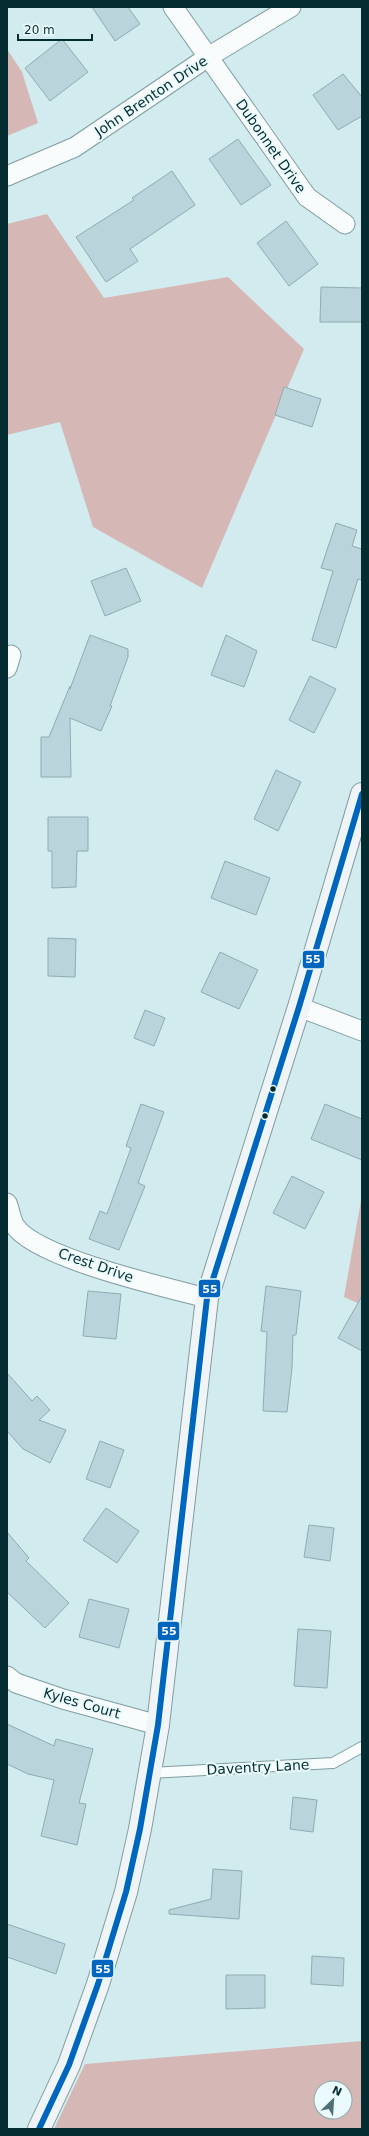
<svg xmlns="http://www.w3.org/2000/svg" width="369" height="2136" font-family="'DejaVu Sans',sans-serif">
	<style>
		.forest { fill: #d5b8b6; fill-rule: evenodd }
		.building { fill: #bad4db; stroke: #90abb2 }
		.lines { fill: none; stroke-linecap: round; stroke-linejoin: round }
		.lane-casing { stroke: #7f9da1; stroke-width: 12 }
		.street-casing { stroke: #7f9da1; stroke-width: 21 }
		.secondary-casing { stroke: #7f9da1; stroke-width: 24 }
		.lane { stroke: #f8fcfc; stroke-width: 10 }
		.street { stroke: #f8fcfc; stroke-width: 19 }
		.secondary { stroke: #f0f4f7; stroke-width: 22 }
		.bus-1-casing { stroke: #ebfbfd; stroke-width: 9 }
		.bus-1 { stroke: #0065bd; stroke-width: 6 }
		.bus-dot { fill: #052d31; stroke: #ebfbfd; stroke-width: 1.5 }
		.labels { text-anchor: middle; stroke-width: 4; stroke-linejoin: round; paint-order: stroke }
		.street-label { font-size: 14px; fill: #052d31; stroke: #ebfbfd }
		.line-badge { stroke: #ebfbfd; stroke-width: 1.5 }
		.badge-label { font-size: 11px; text-anchor: middle; font-weight: bold; fill: #fff }
	</style>
	<rect width="100%" height="100%" fill="#d1ebee"/>
	<g class="forest">
		<path d="M7,49L22,72L38,123L7,136Z"/>
		<path d="M47,214L104,298L228,277L304,349L202,588L93,527L60,422L7,435V224Z"/>
		<path d="M362,1195V1305L344,1297Z"/>
		<path d="M362,2041V2129H54L85,2064ZM321,2088H345V2112H321Z"/>
	</g>
	<g class="building">
		<path d="M92,7H128L140,24L115,41Z"/>
		<path d="M62,39L88,72L50,101L25,68Z"/>
		<path d="M343,74L362,97V116L338,130L313,95Z"/>
		<path d="M238,139L271,185L241,205L209,159Z"/>
		<path d="M172,171L195,205L130,249L138,261L106,282L76,237L134,200L132,198Z"/>
		<path d="M286,221L318,264L289,286L257,243Z"/>
		<path d="M321,287L362,288V322H320Z"/>
		<path d="M284,387L321,399L312,427L275,415Z"/>
		<path d="M336,523L357,530L352,546L362,549V580L358,579L336,648L312,640L333,571L321,568Z"/>
		<path d="M126,568L141,601L105,616L91,581Z"/>
		<path d="M90,635L128,649V657L110,706H112L101,731L70,718L71,777H41V737H49L70,686V689Z"/>
		<path d="M226,635L257,651L244,687L211,675Z"/>
		<path d="M310,676L336,689L314,733L289,720Z"/>
		<path d="M276,770L301,782L278,831L254,819Z"/>
		<path d="M48,817H88V851H77L76,887L52,888V851H48Z"/>
		<path d="M225,861L270,878L256,915L211,898Z"/>
		<path d="M48,938L76,939L75,977L48,976Z"/>
		<path d="M220,952L258,970L239,1009L201,992Z"/>
		<path d="M145,1010L165,1018L154,1046L134,1038Z"/>
		<path d="M141,1104L164,1112L138,1183L145,1186L119,1250L89,1239L100,1211L107,1214L131,1148L126,1146Z"/>
		<path d="M325,1104L362,1119V1160L311,1139Z"/>
		<path d="M292,1176L324,1192L305,1229L273,1213Z"/>
		<path d="M266,1286L301,1291L296,1335H293L292,1368L287,1412L263,1411L267,1332L261,1331Z"/>
		<path d="M88,1291L121,1294L116,1339L83,1336Z"/>
		<path d="M362,1296V1351L338,1338Z"/>
		<path d="M7,1373L32,1401L37,1396L50,1410L39,1420L66,1430L50,1463L23,1449L7,1431Z"/>
		<path d="M100,1441L124,1450L110,1488L86,1479Z"/>
		<path d="M106,1508L139,1531L117,1563L83,1540Z"/>
		<path d="M309,1525L334,1528L330,1561L304,1557Z"/>
		<path d="M7,1532L29,1558L26,1561L69,1603L45,1628L7,1592Z"/>
		<path d="M89,1599L129,1609L119,1648L79,1637Z"/>
		<path d="M298,1629L331,1631L327,1688L294,1686Z"/>
		<path d="M7,1724L54,1746L56,1739L93,1749L79,1803L86,1804L77,1845L41,1836L54,1780L28,1774L7,1764Z"/>
		<path d="M293,1797L317,1800L313,1832L290,1829Z"/>
		<path d="M213,1869L242,1871L239,1919L169,1914V1910L211,1899Z"/>
		<path d="M7,1924L65,1944L56,1974L7,1957Z"/>
		<path d="M312,1956L344,1958L343,1986L311,1984Z"/>
		<path d="M226,1975H265V2008L226,2009Z"/>
	</g>
	<g class="lines">
		<defs>
			<path id="lane" d="M150,1773L333,1763L362,1747"/>
			<g id="street">
				<path d="M173,7L307,197L345,224"/>
				<path d="M7,176L75,147L208,57L291,7"/>
				<path d="M7,668L11,655"/>
				<path d="M299,1007L362,1031"/>
				<path d="M7,1203C10,1210 11,1220 15,1226C36,1258 168,1288 207,1298"/>
				<path d="M7,1676L16,1683L63,1699L158,1725"/>
			</g>
			<path id="secondary" d="M39,2129L69,2065L98,1984L126,1892L140,1829L158,1725L207,1298L299,1007L362,794"/>
		</defs>
		<use href="#lane" class="lane-casing"/>
		<use href="#street" class="street-casing"/>
		<use href="#secondary" class="secondary-casing"/>
		<use href="#lane" class="lane"/>
		<use href="#street" class="street"/>
		<use href="#secondary" class="secondary"/>
		<defs>
			<path id="bus-1" d="M39,2129L69,2065L98,1984L126,1892L140,1829L158,1725L207,1298L299,1007L362,794"/>
		</defs>
		<use href="#bus-1" class="bus-1-casing"/>
		<use href="#bus-1" class="bus-1"/>
	</g>
	<g class="bus-dot">
		<circle cx="273" cy="1089" r="3.5"/>
		<circle cx="265" cy="1116" r="3.5"/>
	</g>
	<g class="labels">
		<g class="street-label">
			<text transform="translate(151 96) rotate(-34)" y="5">John Brenton Drive</text>
			<text transform="translate(271 146) rotate(55)" y="5">Dubonnet Drive</text>
			<text transform="translate(96 1265) rotate(19)" y="5">Crest Drive</text>
			<text transform="translate(82 1703) rotate(16)" y="5">Kyles Court</text>
			<text transform="translate(258 1767) rotate(-3)" y="5">Daventry Lane</text>
		</g>
	</g>
	<g class="line-badge">
		<rect x="302" y="950" width="23" height="19" rx="4" fill="#0065bd"/>
		<rect x="198" y="1279" width="23" height="19" rx="4" fill="#0065bd"/>
		<rect x="157" y="1621" width="23" height="20" rx="4" fill="#0065bd"/>
		<rect x="91" y="1959" width="23" height="19" rx="4" fill="#0065bd"/>
	</g>
	<g class="badge-label">
		<text x="313" y="963">55</text>
		<text x="210" y="1293">55</text>
		<text x="169" y="1635">55</text>
		<text x="103" y="1973">55</text>
	</g>
	<rect width="369" height="2136" fill="none" stroke="#052d31" stroke-width="16"/>
	<g transform="translate(333 2100) rotate(25)"><circle r="19" fill="#ebfbfd" stroke="#8fa9ab"/>
	<path d="M0-3L7 15L0 10L-7 15Z" fill="#4c7073"/>
	<text y="-6" font-size="11" font-weight="bold" text-anchor="middle" fill="#052d31">N</text>
	</g>
	<path d="M18 34v6h74v-6" fill="none" stroke="#052d31" stroke-width="2"/>
	<text x="24" y="34" font-size="12" fill="#052d31" stroke="#ebfbfd" stroke-width="3" paint-order="stroke">20 m</text>
</svg>
